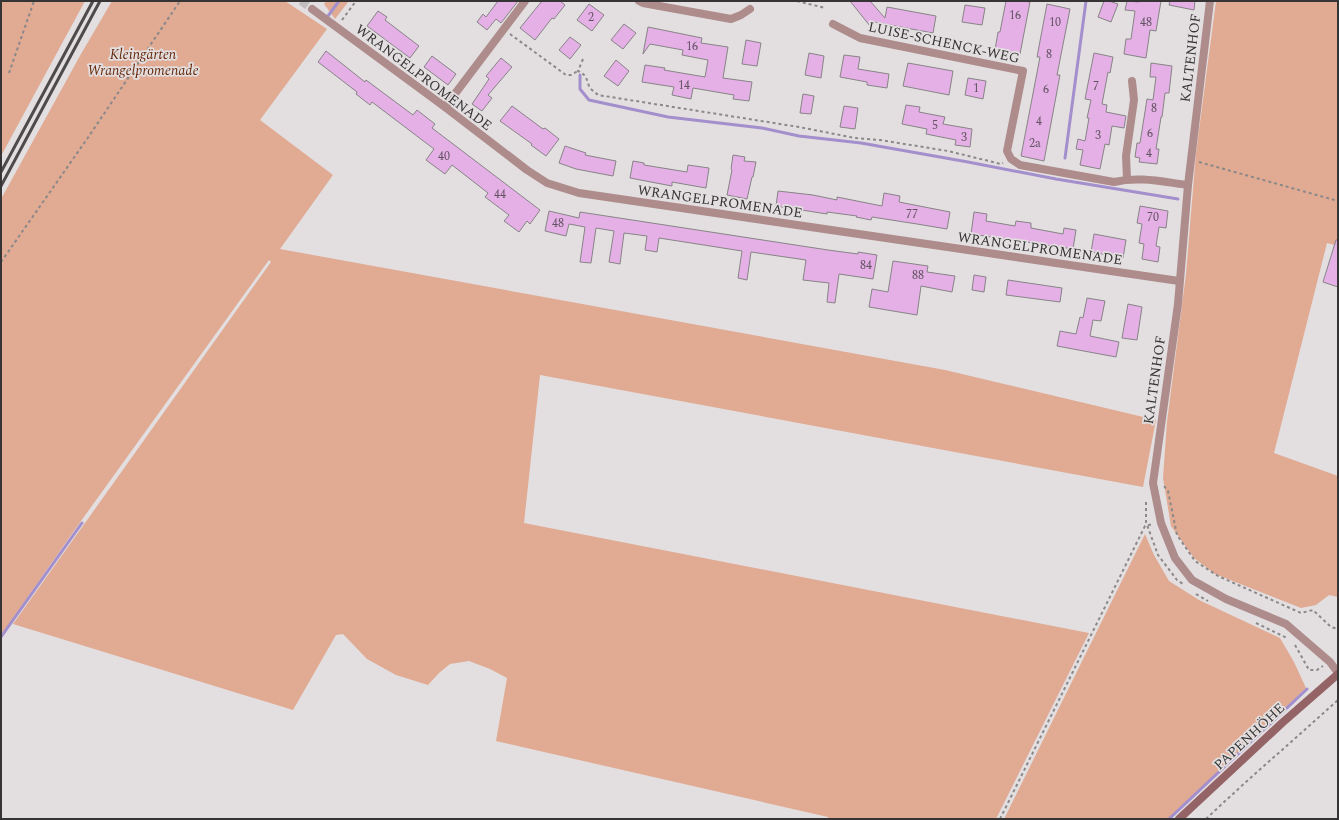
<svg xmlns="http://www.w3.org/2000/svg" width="1339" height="820" font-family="Spectral,serif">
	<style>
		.green { fill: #e0aa93 }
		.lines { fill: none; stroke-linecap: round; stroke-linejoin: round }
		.stream { stroke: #a48fcd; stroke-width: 3 }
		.building { fill: #e4b0e6; stroke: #878487 }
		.street-tunnel { stroke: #c0bdbe; stroke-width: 8; stroke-dasharray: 8 4; stroke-linecap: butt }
		.path { stroke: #8b8889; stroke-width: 2; stroke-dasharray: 3 3; stroke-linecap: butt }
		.street { stroke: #ae8c8c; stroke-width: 8 }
		.secondary { stroke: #946365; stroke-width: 8 }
		.rail { stroke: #4d4a4b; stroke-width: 3 }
		.labels { text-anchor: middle; stroke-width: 3.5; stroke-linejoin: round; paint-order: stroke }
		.number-label { font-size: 12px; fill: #625361 }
		.street-label { font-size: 14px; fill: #363435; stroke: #e3dfe0 }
		.park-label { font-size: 14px; font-style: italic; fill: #662809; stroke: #e3dfe0 }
	</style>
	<rect width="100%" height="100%" fill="#e3dfe0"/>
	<g class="green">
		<path d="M1,1H85L1,156Z"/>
		<path d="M112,1H285L327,29L260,120L333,175L280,249L945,370L1156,420L1143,487L540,375L524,523L1089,633L996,819H828V817L496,741L507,678L490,669L469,661L450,664L439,673L428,685L396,675L367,659L343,634L336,635L293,710L13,624L271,262L269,260L81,521L1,635V199L81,54Z"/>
		<path d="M326,1H349L335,19L324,4Z"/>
		<path d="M1216,1H1338V246L1327,243L1274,453L1338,476V597L1329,595L1316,605L1301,608L1215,574L1194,558L1171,526L1163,478L1167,422L1186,274L1196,153Z"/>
		<path d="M1145,534L1154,555L1169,581L1199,600L1280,638L1294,662L1306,688L1168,819H1004Z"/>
	</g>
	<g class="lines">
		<g class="stream">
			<path d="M328,16L339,1"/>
			<path d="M580,75V89L589,100L668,117L762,128L799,136L861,143L968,162L1056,179L1178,199"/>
			<path d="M1065,158L1086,1"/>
			<path d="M1,637L82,523"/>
			<path d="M1169,819L1307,689"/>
		</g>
	</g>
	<g class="building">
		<path d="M498,1H518L501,23L496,19L487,30L477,22L483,14L486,17Z"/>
		<path d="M542,1H560L565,5L554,19L552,18L535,40L520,28Z"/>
		<path d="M850,1H870L885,18L887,7L936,16L933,33L874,22L870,26Z"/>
		<path d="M1006,1H1023L1030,2L1020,54L995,50L998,32H1000Z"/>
		<path d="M1104,1H1109L1118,4L1111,22L1098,17Z"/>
		<path d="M1127,1L1139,2V1H1161L1156,31L1150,30L1146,58L1124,54L1126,39H1131L1135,11L1125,10Z"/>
		<path d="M1170,1H1195L1194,10L1169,5Z"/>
		<path d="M589,4L604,15L592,31L577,20Z"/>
		<path d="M1047,4L1070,9L1057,75H1060L1044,161L1021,156L1040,57H1037Z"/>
		<path d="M965,5L985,8L982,25L962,22Z"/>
		<path d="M378,11L387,17L385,20L419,46L410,58L367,26Z"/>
		<path d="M624,24L636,33L623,49L611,40Z"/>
		<path d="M648,27L702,38L701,43L728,47L723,78L752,82L749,101L733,99L734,95L693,88L691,99L672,95L674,87L642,82L645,65L665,68L664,70L705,77L708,60L682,55L683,50L650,44L643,54Z"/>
		<path d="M570,37L581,45L570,59L559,50Z"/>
		<path d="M746,40L761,43L757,66L742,64Z"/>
		<path d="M326,51L365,82L366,80L413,115L417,110L435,124L432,128L540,210L530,224L527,221L519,232L504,221L509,215L485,197L488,193L452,165L445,174L426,160L434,149L372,102L370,105L356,94L357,92L318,62Z"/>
		<path d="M809,53L824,56L821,78L805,75Z"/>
		<path d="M1094,53L1113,57L1110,73L1108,72L1102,104L1107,105L1106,112L1126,116L1124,128L1112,126L1109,145L1105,144L1100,169L1080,165L1083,150L1076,149L1078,139L1085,141L1089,118H1087L1091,100L1085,99Z"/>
		<path d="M844,55L860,57L858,69L889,74L887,88L867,85V82L840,77Z"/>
		<path d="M432,56L456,74L448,85L424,67Z"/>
		<path d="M501,58L512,67L488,95L492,98L482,111L472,104L489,79L486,76Z"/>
		<path d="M616,60L629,71L618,86L604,76Z"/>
		<path d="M908,63L953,71L949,95L903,86Z"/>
		<path d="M1151,63L1172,66L1169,93H1165L1162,117H1161L1156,149H1159L1157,164L1139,162L1140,158L1135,157L1137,143H1140L1147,99L1153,100L1156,77H1150Z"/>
		<path d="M968,78L986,81L983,99L965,95Z"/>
		<path d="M803,94L814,96L811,114L800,113Z"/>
		<path d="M906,105L920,107L919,112L945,117L943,124L972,129L970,147L955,145L956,140L926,134L927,129L902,124Z"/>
		<path d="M512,106L543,129L545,128L559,139L546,156L531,145L532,144L500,121Z"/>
		<path d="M844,106L858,108L855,129L840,127Z"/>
		<path d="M565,146L586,153L585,155L616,161L613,176L576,169L559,163Z"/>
		<path d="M733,155L745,157L744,161L756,162L753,177H752L747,199L727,195L732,170L731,169Z"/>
		<path d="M633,161L644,163V165L687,172L688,165L709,168L706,188L672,182V186L630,178Z"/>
		<path d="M778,191L813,195L837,200V197L882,206L884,193L900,196L899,202L950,212L947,229L917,224L872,217L871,220L856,217L857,216L827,212V214L776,206Z"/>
		<path d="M1140,206L1168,211L1166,228L1159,227L1156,246L1160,247L1158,262L1142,259L1144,244L1139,243L1142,224L1137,223Z"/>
		<path d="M549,211L579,218L580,212L828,250L858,254V252L877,255L873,279L839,274L835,303L827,302L829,283L803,280L806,260L751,252L747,280L738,278L742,251L659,238L657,252L645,250L647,236L624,233L620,264L609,262L614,231L596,228L591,263L580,262L585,227L569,224L566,236L545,231Z"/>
		<path d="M974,212L987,214L986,221L1015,226L1016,221L1031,223V228L1063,234L1064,228L1076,230L1073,249L971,234Z"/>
		<path d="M1094,234L1126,240L1123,258L1091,252Z"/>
		<path d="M1336,240H1338V287L1323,282Z"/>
		<path d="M893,261L928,266L927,272L955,276L952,292L921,286L917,315L869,307L872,289L888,292Z"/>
		<path d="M974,275L986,277L984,292L972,290Z"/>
		<path d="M1008,280L1062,288L1060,302L1006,295Z"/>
		<path d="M1087,298L1105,301L1101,321L1093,320L1090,336L1119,342L1116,357L1057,346L1060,331L1076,334L1080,317L1083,318Z"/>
		<path d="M1128,304L1142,307L1137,340L1122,338Z"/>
	</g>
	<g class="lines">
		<path class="street-tunnel" d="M301,1L312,9"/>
		<g class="path">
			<path d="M797,1L825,8"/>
			<path d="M342,20L356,1"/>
			<path d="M510,34L566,75H571L578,71"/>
			<path d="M583,59L578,71C590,76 585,83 592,90C594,92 596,93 598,95L799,127L855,138L880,140L948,151L1001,164L1003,163"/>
			<path d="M9,73L34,1"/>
			<path d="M1199,162L1338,201"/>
			<path d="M1,262L87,139L180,1"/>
			<path d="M1164,486L1168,491L1177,535L1195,561L1218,576L1301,613L1313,610L1331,627L1338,629"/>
			<path d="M1146,502V522L1158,555L1177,580L1183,584"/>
			<path d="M1196,594L1208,601"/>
			<path d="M1256,623L1287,638"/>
			<path d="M1295,645L1309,670H1317L1323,666"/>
			<path d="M1000,819L1145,526L1153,524"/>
			<path d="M1206,819C1249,778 1294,740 1338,700"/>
		</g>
		<g class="street">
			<path d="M639,1L643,3L731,19L741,15L750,9"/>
			<path d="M1210,1L1188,185L1178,304L1153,483L1161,523L1175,558L1192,580L1226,599L1286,624L1330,662L1338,673"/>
			<path d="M312,9L445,107L527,170L547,183L579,193L1179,281"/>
			<path d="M833,24L860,38L1023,71L1007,151L1011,159L1020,165L1114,182C1139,176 1163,182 1188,185"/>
			<path d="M445,107L525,1"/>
			<path d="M1127,179L1126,156L1134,100L1132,81"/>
		</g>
		<path class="secondary" d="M1179,819L1282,723L1338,674"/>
		<g class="rail">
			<path d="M1,172L93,1"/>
			<path d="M1,186L100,1"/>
		</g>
	</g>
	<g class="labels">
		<g class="number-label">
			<text x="1015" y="19">16</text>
			<text x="591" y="21">2</text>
			<text x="1055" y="26">10</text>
			<text x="1146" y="26">48</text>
			<text x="692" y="50">16</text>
			<text x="1049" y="58">8</text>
			<text x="684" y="89">14</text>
			<text x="1096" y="90">7</text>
			<text x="976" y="92">1</text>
			<text x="1046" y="93">6</text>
			<text x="1154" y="112">8</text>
			<text x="1039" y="125">4</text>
			<text x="935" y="129">5</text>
			<text x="1150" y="137">6</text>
			<text x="1098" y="139">3</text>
			<text x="964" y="141">3</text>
			<text x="1035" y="147">2a</text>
			<text x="1149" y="157">4</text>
			<text x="444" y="160">40</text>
			<text x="500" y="198">44</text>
			<text x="912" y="218">77</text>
			<text x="1153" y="221">70</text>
			<text x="558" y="227">48</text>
			<text x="866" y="269">84</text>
			<text x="918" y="279">88</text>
		</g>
		<g class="street-label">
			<text transform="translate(944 42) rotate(12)" y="5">LUISE-SCHENCK-WEG</text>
			<text transform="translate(1190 58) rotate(-83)" y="5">KALTENHOF</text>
			<text transform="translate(424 77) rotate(37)" y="5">WRANGELPROMENADE</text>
			<text transform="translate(720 201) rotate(8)" y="5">WRANGELPROMENADE</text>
			<text transform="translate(1040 248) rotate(8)" y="5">WRANGELPROMENADE</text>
			<text transform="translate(1154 380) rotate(-82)" y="5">KALTENHOF</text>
			<text transform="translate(1249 736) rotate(-43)" y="5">PAPENHÖHE</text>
		</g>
		<g class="park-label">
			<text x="143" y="59">Kleingärten<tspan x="143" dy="16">Wrangelpromenade</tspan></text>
		</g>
	</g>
	<rect width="1339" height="820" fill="none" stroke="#363435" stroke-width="4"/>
</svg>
